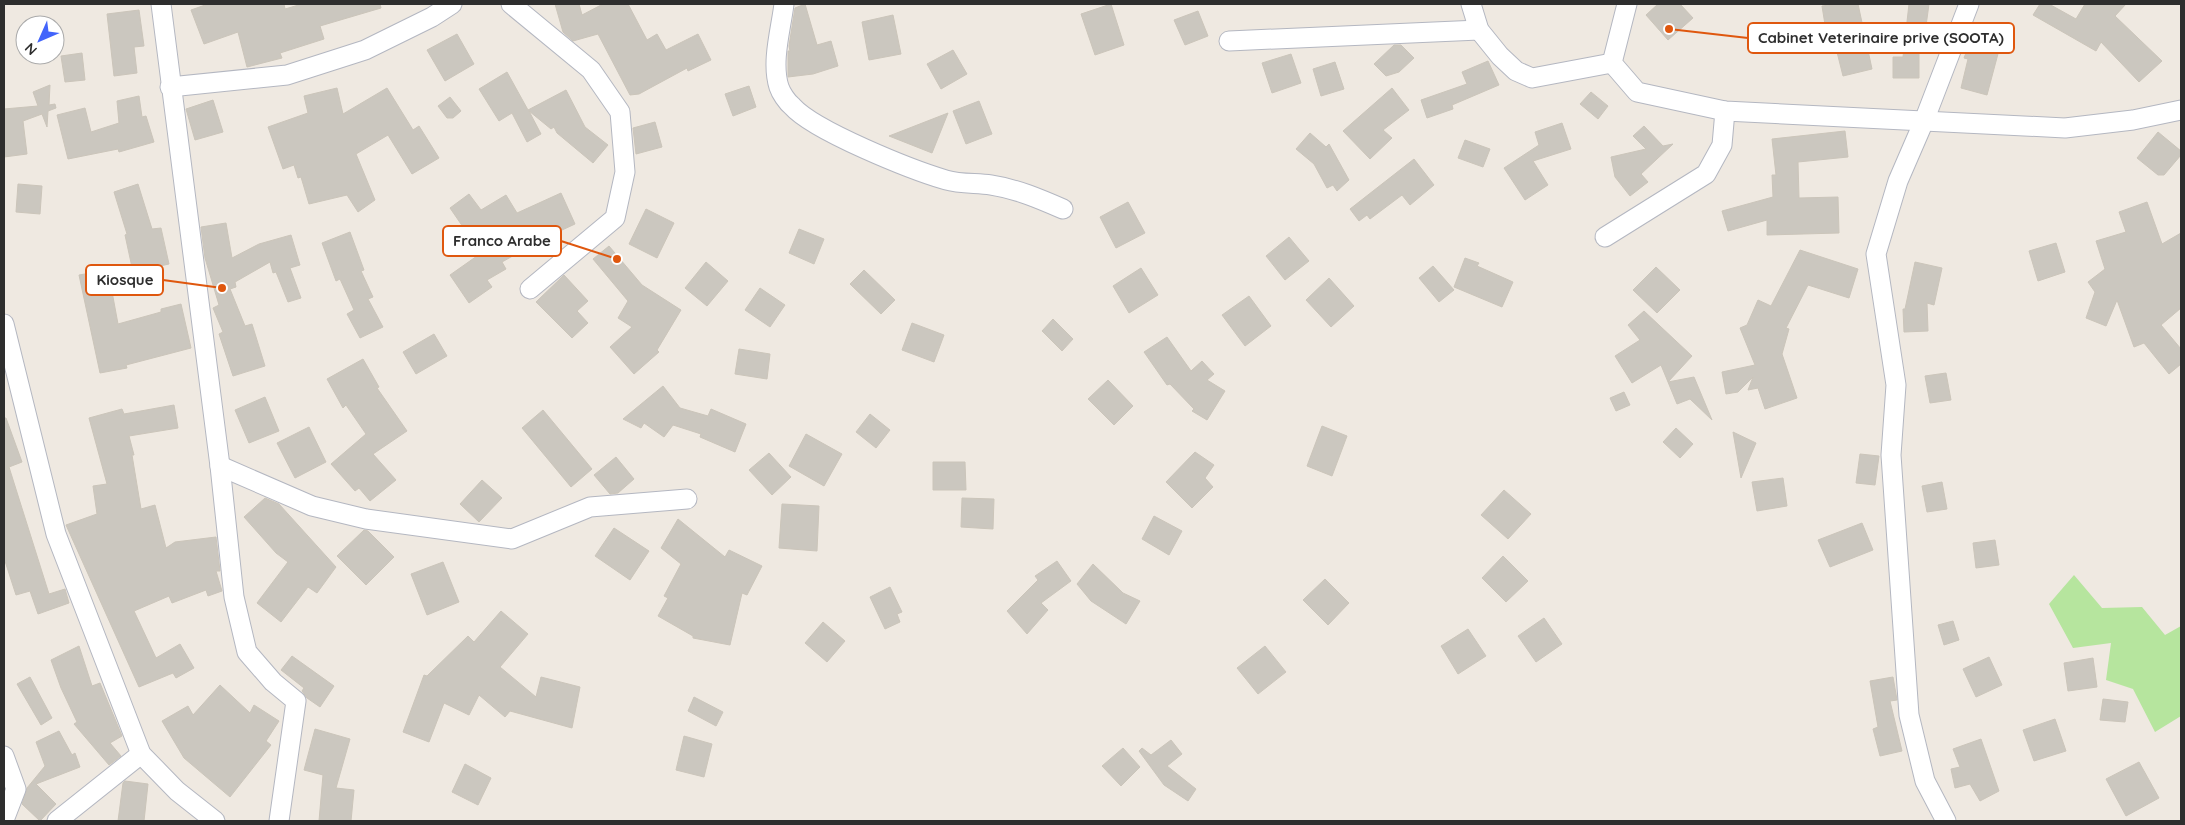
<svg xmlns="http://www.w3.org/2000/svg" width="2185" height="825" font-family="Quicksand,sans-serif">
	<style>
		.green { fill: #b6e59e }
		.building { fill: #cbc7bf; stroke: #cbc5ba }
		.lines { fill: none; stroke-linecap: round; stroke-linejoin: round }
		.street-casing { stroke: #b4b7c1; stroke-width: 21 }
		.street { stroke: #fff; stroke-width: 19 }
		.leader { fill: none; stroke: #df570e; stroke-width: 2 }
		.callout-dot { fill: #df570e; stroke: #fff; stroke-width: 2 }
		.callout { fill: #fff; stroke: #df570e; stroke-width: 2 }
		.callout-label { font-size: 15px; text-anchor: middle; font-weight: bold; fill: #2e2e2e }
	</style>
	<rect width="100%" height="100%" fill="#efe9e1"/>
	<path class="green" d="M2074,575L2102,608L2142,607L2165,635L2181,626V716L2155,732L2133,689L2106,680L2111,643L2073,648L2049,604Z"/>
	<g class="building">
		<path d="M208,4H284L285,9L302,4H380L381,8L320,26L324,39L280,53L282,58L247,67L238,32L204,44L191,10Z"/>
		<path d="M555,4H579L582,15L603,4H628L647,40L657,34L666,50L698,34L711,60L688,71L687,68L639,94L630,95L598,34L573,41L563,32Z"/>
		<path d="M805,4L817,45L831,41L838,66L813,74L788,77V51H790L789,46L795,8Z"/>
		<path d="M1111,4L1124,45L1095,55L1081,14Z"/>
		<path d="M1658,4H1680L1693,18L1668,40L1646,15Z"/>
		<path d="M1837,4H1858L1872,69L1843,76L1833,36L1827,37L1822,6Z"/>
		<path d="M1909,4H1929L1923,48L1919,47V78H1893V57H1903Z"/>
		<path d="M2040,4H2049L2076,19L2085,4H2126L2115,16L2162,61L2139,82L2101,42L2096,51L2033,15Z"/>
		<path d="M139,10L144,46L134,47L137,73L114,76L107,14Z"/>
		<path d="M1198,11L1208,36L1185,45L1174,20Z"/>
		<path d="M893,15L901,54L869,60L862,22Z"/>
		<path d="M457,34L474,64L445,81L427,50Z"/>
		<path d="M1971,40L1999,50L1987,95L1961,88L1968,59L1964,58Z"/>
		<path d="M1394,45H1401L1414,58L1399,72L1386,76L1374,64Z"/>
		<path d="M953,50L967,74L941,89L927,64Z"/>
		<path d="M82,53L85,80L65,82L61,56Z"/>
		<path d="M1291,54L1301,83L1272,93L1262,63Z"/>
		<path d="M1488,61L1499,85L1452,105L1453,109L1427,118L1421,100L1467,84L1462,72Z"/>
		<path d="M1335,62L1344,89L1321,96L1313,69Z"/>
		<path d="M507,72L528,110L566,90L585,127L608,145L593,163L557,133L554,127L551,129L529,111L541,134L527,142L512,113L499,121L479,89Z"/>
		<path d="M50,85L49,105L55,104L56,108L48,111L47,127L42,114L23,121L27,154L4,157V109L38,106L33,92Z"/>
		<path d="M749,86L756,107L733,116L725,94Z"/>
		<path d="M337,88L343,114L387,88L413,130L419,126L439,158L412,174L388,135L356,154L375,200L358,212L347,195L309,204L301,177L298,178L294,165L283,169L268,127L308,113L304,96Z"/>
		<path d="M1392,88L1409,110L1383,130L1392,138L1370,159L1343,131Z"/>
		<path d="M1591,92L1608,106L1598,119L1580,104Z"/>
		<path d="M139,96L142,117L146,116L154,142L119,152L118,149L68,159L57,115L85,108L91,132L119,123L117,101Z"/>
		<path d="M450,97L461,111L453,118H447L438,106Z"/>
		<path d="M213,100L223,132L195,140L186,109Z"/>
		<path d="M979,101L992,134L966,144L953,111Z"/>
		<path d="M948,113L932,153L889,136Z"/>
		<path d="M655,122L662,147L636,154L633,128Z"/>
		<path d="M1562,123L1571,149L1533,161L1548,185L1525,200L1504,168L1539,145L1535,132Z"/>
		<path d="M1644,126L1663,146L1673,144L1641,174L1648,182L1630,196L1615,177L1611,157L1646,149L1633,136Z"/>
		<path d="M1845,131L1848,157L1798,162L1799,198L1838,197L1839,233L1767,235V220L1728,231L1722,211L1773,197L1772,175H1776L1772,139Z"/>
		<path d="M2158,132L2181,151V155L2164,175H2158L2137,158Z"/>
		<path d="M1310,133L1326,147L1329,144L1349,180L1337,191L1333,185L1327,188L1314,164L1296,149Z"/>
		<path d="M1465,140L1490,149L1483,167L1458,158Z"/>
		<path d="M1414,159L1434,185L1410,205L1402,195L1370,219L1367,215L1359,221L1350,209Z"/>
		<path d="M18,184L42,186L40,214L16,212Z"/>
		<path d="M138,184L152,229L161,228L169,264L133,272L125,235L127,234L114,192Z"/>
		<path d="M561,193L575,224L534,243V244L502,262L506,269L487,280L492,287L469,303L450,275L477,256L471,246L474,243L450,208L469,194L481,210L506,195L517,213Z"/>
		<path d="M1128,202L1145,233L1116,248L1100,217Z"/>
		<path d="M2147,202L2162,244L2181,233V308L2161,325L2181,349V364L2169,374L2144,343L2134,347L2117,300L2106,326L2086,318L2095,292L2088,282L2105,269L2096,241L2126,232L2119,212Z"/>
		<path d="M646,209L674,223L657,258L629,244Z"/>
		<path d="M226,223L232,258L259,244L291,235L300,265L290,268L301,298L288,302L276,272L273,273L270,262L235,282L236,287L230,289L245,326L252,324L265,366L233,376L219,334L223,332L213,308L219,305L205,258L201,227Z"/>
		<path d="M799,229L824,239L814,264L789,253Z"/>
		<path d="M350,232L364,270L361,271L373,297L368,299L383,327L360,338L347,314L354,310L340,279L336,281L322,243Z"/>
		<path d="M1289,237L1309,261L1285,280L1266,256Z"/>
		<path d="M2056,243L2065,272L2038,281L2029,251Z"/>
		<path d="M609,246L642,285L681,310L657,350L659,352L634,374L610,347L632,327L618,318L628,301L593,259Z"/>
		<path d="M1800,250L1858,269L1849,298L1808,285L1786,328L1789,329L1782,354L1797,398L1765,409L1758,388L1748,390L1753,377L1738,392L1726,394L1722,372L1755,365L1740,328L1747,325L1758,300L1771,306Z"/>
		<path d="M1465,258L1479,263L1477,266L1513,282L1502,307L1454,287Z"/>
		<path d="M706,262L728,281L707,306L685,288Z"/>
		<path d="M1915,262L1942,268L1934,305L1927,303L1928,331L1904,332L1903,309H1905Z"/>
		<path d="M1433,266L1454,290L1439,302L1419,278Z"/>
		<path d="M1656,267L1680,290L1657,313L1633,290Z"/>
		<path d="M1141,268L1158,295L1129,313L1113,286Z"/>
		<path d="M108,270L118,324L161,312V309L181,304L191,348L126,365L127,368L100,373L79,275Z"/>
		<path d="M864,270L895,300L881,314L850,284Z"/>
		<path d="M564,275L588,301L577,311L588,323L572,338L536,302Z"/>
		<path d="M1329,278L1354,306L1331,327L1306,300Z"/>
		<path d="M760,288L785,305L770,327L745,310Z"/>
		<path d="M1249,296L1271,326L1245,346L1222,315Z"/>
		<path d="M1644,311L1692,356L1668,382L1661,365L1632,383L1615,356L1640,340L1628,325Z"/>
		<path d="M1053,319L1073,339L1062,351L1042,331Z"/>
		<path d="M912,323L944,335L934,362L902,350Z"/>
		<path d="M434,334L447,356L416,374L403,352Z"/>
		<path d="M1167,337L1191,371L1202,361L1214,374L1207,380L1225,391L1207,420L1192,411L1194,409L1170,384L1167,385L1144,352Z"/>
		<path d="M739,349L770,354L767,379L735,374Z"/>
		<path d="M363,359L379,387L377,388L407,431L373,454L396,480L370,501L359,488L355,491L331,464L366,434L346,405L343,408L327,379Z"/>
		<path d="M1946,373L1951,400L1930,403L1925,376Z"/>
		<path d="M1694,377L1712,420L1690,399L1677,404L1668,382Z"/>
		<path d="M1108,380L1133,406L1114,425L1088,399Z"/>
		<path d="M663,386L680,408L708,416L711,409L746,424L735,452L700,437L701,434L673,425L664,437L644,423L641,428L623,419Z"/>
		<path d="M1624,392L1630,405L1616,411L1610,398Z"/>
		<path d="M265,397L279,431L249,443L235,410Z"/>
		<path d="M174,405L178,428L129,436L134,455H132L141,509L155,505L166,548L175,542L216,537L220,571H216L222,591L208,596L206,590L172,603L169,596L134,611L156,658L180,644L194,668L176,678L173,673L139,687L66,525L97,514L93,486L107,484L89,418L122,409L124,414Z"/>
		<path d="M543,410L592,469L571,487L522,428Z"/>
		<path d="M870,414L890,430L876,448L856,432Z"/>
		<path d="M4,418H6L22,462L9,467L49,594L65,589L69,603L38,614L30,591L16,595L4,558Z"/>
		<path d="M1322,426L1347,436L1332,476L1307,466Z"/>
		<path d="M309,427L326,462L295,478L277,443Z"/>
		<path d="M1676,428L1693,444L1680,458L1663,442Z"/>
		<path d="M1733,432L1756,443L1741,478Z"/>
		<path d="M806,434L842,454L824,486L789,466Z"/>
		<path d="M1195,452L1214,465L1205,478L1213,487L1192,508L1166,482Z"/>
		<path d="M769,453L791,477L772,495L749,470Z"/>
		<path d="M1860,454L1879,456L1875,485L1856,483Z"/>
		<path d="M616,457L634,479L618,493L610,494L594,475Z"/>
		<path d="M933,462H965L966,490H933Z"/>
		<path d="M1783,478L1787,506L1757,511L1752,482Z"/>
		<path d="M482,480L502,498L479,522L460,504Z"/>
		<path d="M1942,482L1947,509L1927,512L1922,486Z"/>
		<path d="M1504,490L1531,514L1508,539L1481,515Z"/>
		<path d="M265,498L279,504L336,567L317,593L308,587L281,622L257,603L288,562L276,553L244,517Z"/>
		<path d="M962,498L994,499L993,529L961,527Z"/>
		<path d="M782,504L819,506L817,551L779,548Z"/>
		<path d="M1154,516L1182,531L1169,555L1142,539Z"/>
		<path d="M678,519L725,557L729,550L762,566L747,595L742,593L730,645L693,638V636L658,616L668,598L664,596L681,564L661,548Z"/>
		<path d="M1862,523L1873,550L1830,567L1818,540Z"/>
		<path d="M614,528L649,551L630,580L595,556Z"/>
		<path d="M364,530L368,531L394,557L366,585L337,556Z"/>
		<path d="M1995,540L1999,565L1976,568L1973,543Z"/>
		<path d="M1503,556L1528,581L1506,602L1482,578Z"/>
		<path d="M1057,561L1071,581L1041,603L1048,610L1027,634L1007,611L1038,580L1035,576Z"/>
		<path d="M443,562L459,602L427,615L411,574Z"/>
		<path d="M1093,564L1123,593L1140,601L1126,624L1091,601L1077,584Z"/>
		<path d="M1325,579L1349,603L1328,625L1303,600Z"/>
		<path d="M890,587L902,612L897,614L900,622L885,629L870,597Z"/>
		<path d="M501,611L528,634L500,667L536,697L541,677L580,687L572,728L510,711L505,717L479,695L469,715L444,703L429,742L403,732L424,675L427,676L468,636L474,642Z"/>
		<path d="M1544,618L1562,644L1536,662L1518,636Z"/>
		<path d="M1953,621L1959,640L1944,645L1938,625Z"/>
		<path d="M823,622L845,641L827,662L805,643Z"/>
		<path d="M1468,629L1486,656L1458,674L1441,646Z"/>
		<path d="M79,646L92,686L100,683L122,736L110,743L121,756L109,765L74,724L77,722L61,688L51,660Z"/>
		<path d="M1265,646L1286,672L1258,694L1237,668Z"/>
		<path d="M292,656L334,686L320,707L307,698L302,691L304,688L281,670Z"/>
		<path d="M1989,657L2002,685L1976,697L1963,669Z"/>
		<path d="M2093,658L2097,687L2068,691L2064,663Z"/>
		<path d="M30,677L52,718L41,725L17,684Z"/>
		<path d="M1893,677L1897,700L1890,701L1902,751L1880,756L1873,729L1878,727L1870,681Z"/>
		<path d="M220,685L250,713L254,705L279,721L266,741L271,745L230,797L184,758L162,721L188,706L193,715Z"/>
		<path d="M694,697L723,712L716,726L688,711Z"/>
		<path d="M2103,699L2128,702L2125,722L2100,720Z"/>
		<path d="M2055,719L2066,751L2034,761L2023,730Z"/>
		<path d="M315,729L350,739L336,788L354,790L351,821H319L323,775L304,770Z"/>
		<path d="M59,731L72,755L75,753L80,767L36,784L56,804L40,821L22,804L27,788L45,766L36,742Z"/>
		<path d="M684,736L712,744L704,777L676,770Z"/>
		<path d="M1981,739L1999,791L1980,801L1970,784L1955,788L1951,769L1960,767L1953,749Z"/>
		<path d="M1171,740L1182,754L1167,766L1196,789L1188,801L1164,785L1139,751L1142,748L1151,755Z"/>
		<path d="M1123,748L1140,767L1121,786L1102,766Z"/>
		<path d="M2139,762L2159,798L2126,816L2106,779Z"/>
		<path d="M465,764L491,778L478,805L452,792Z"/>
		<path d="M125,781L148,784L144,821H118L123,783Z"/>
	</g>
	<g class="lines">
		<defs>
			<g id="street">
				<path d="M161,4L220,466L234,597L247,652L273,682L296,701L279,821"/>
				<path d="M511,4L591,70L620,112L625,172L615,218L530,289"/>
				<path d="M784,4C781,29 771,62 779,87C781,93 787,102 792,106C814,131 912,170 946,180C960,184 976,183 991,185C1017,189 1040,199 1063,209"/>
				<path d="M1471,4L1479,30L1500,56L1516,71L1532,78L1612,63"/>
				<path d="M1627,4L1612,63L1637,92L1725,111L2065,128L2133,120L2181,110"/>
				<path d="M1229,41L1479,30"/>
				<path d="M170,87L287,75L365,50L432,17L452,4"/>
				<path d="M1605,237L1706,174L1722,145L1725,111"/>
				<path d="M4,324L56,534L141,754L177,791L215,821"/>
				<path d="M220,466L312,506L366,519L512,539L590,507L687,499"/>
				<path d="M4,756L16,789L4,820"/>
				<path d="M57,821L141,754"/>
				<path d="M1946,821L1925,781L1909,715L1891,455L1896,385L1876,254L1898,181L1924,121L1969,4"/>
			</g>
		</defs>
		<use href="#street" class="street-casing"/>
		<use href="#street" class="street"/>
	</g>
	<path class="leader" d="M1669 29L1748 38M617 259L561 241M222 288L163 280"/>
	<g class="callout-dot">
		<circle cx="1669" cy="29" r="5"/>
		<circle cx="617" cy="259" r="5"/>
		<circle cx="222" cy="288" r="5"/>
	</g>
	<g class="callout">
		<rect x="1748" y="23" width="266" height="30" rx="5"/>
		<rect x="443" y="226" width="118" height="30" rx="5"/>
		<rect x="86" y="265" width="77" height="30" rx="5"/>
	</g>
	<g class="callout-label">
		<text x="1881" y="43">Cabinet Veterinaire prive (SOOTA)</text>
		<text x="502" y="246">Franco Arabe</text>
		<text x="125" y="285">Kiosque</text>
	</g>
	<rect width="2185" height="825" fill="none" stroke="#2e2e2e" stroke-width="10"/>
	<g transform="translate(40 40) rotate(225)"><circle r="24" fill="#ffffff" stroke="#ababab"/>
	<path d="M0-4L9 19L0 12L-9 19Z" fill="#4264fb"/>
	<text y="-8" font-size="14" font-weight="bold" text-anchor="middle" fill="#2e2e2e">N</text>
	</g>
</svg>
